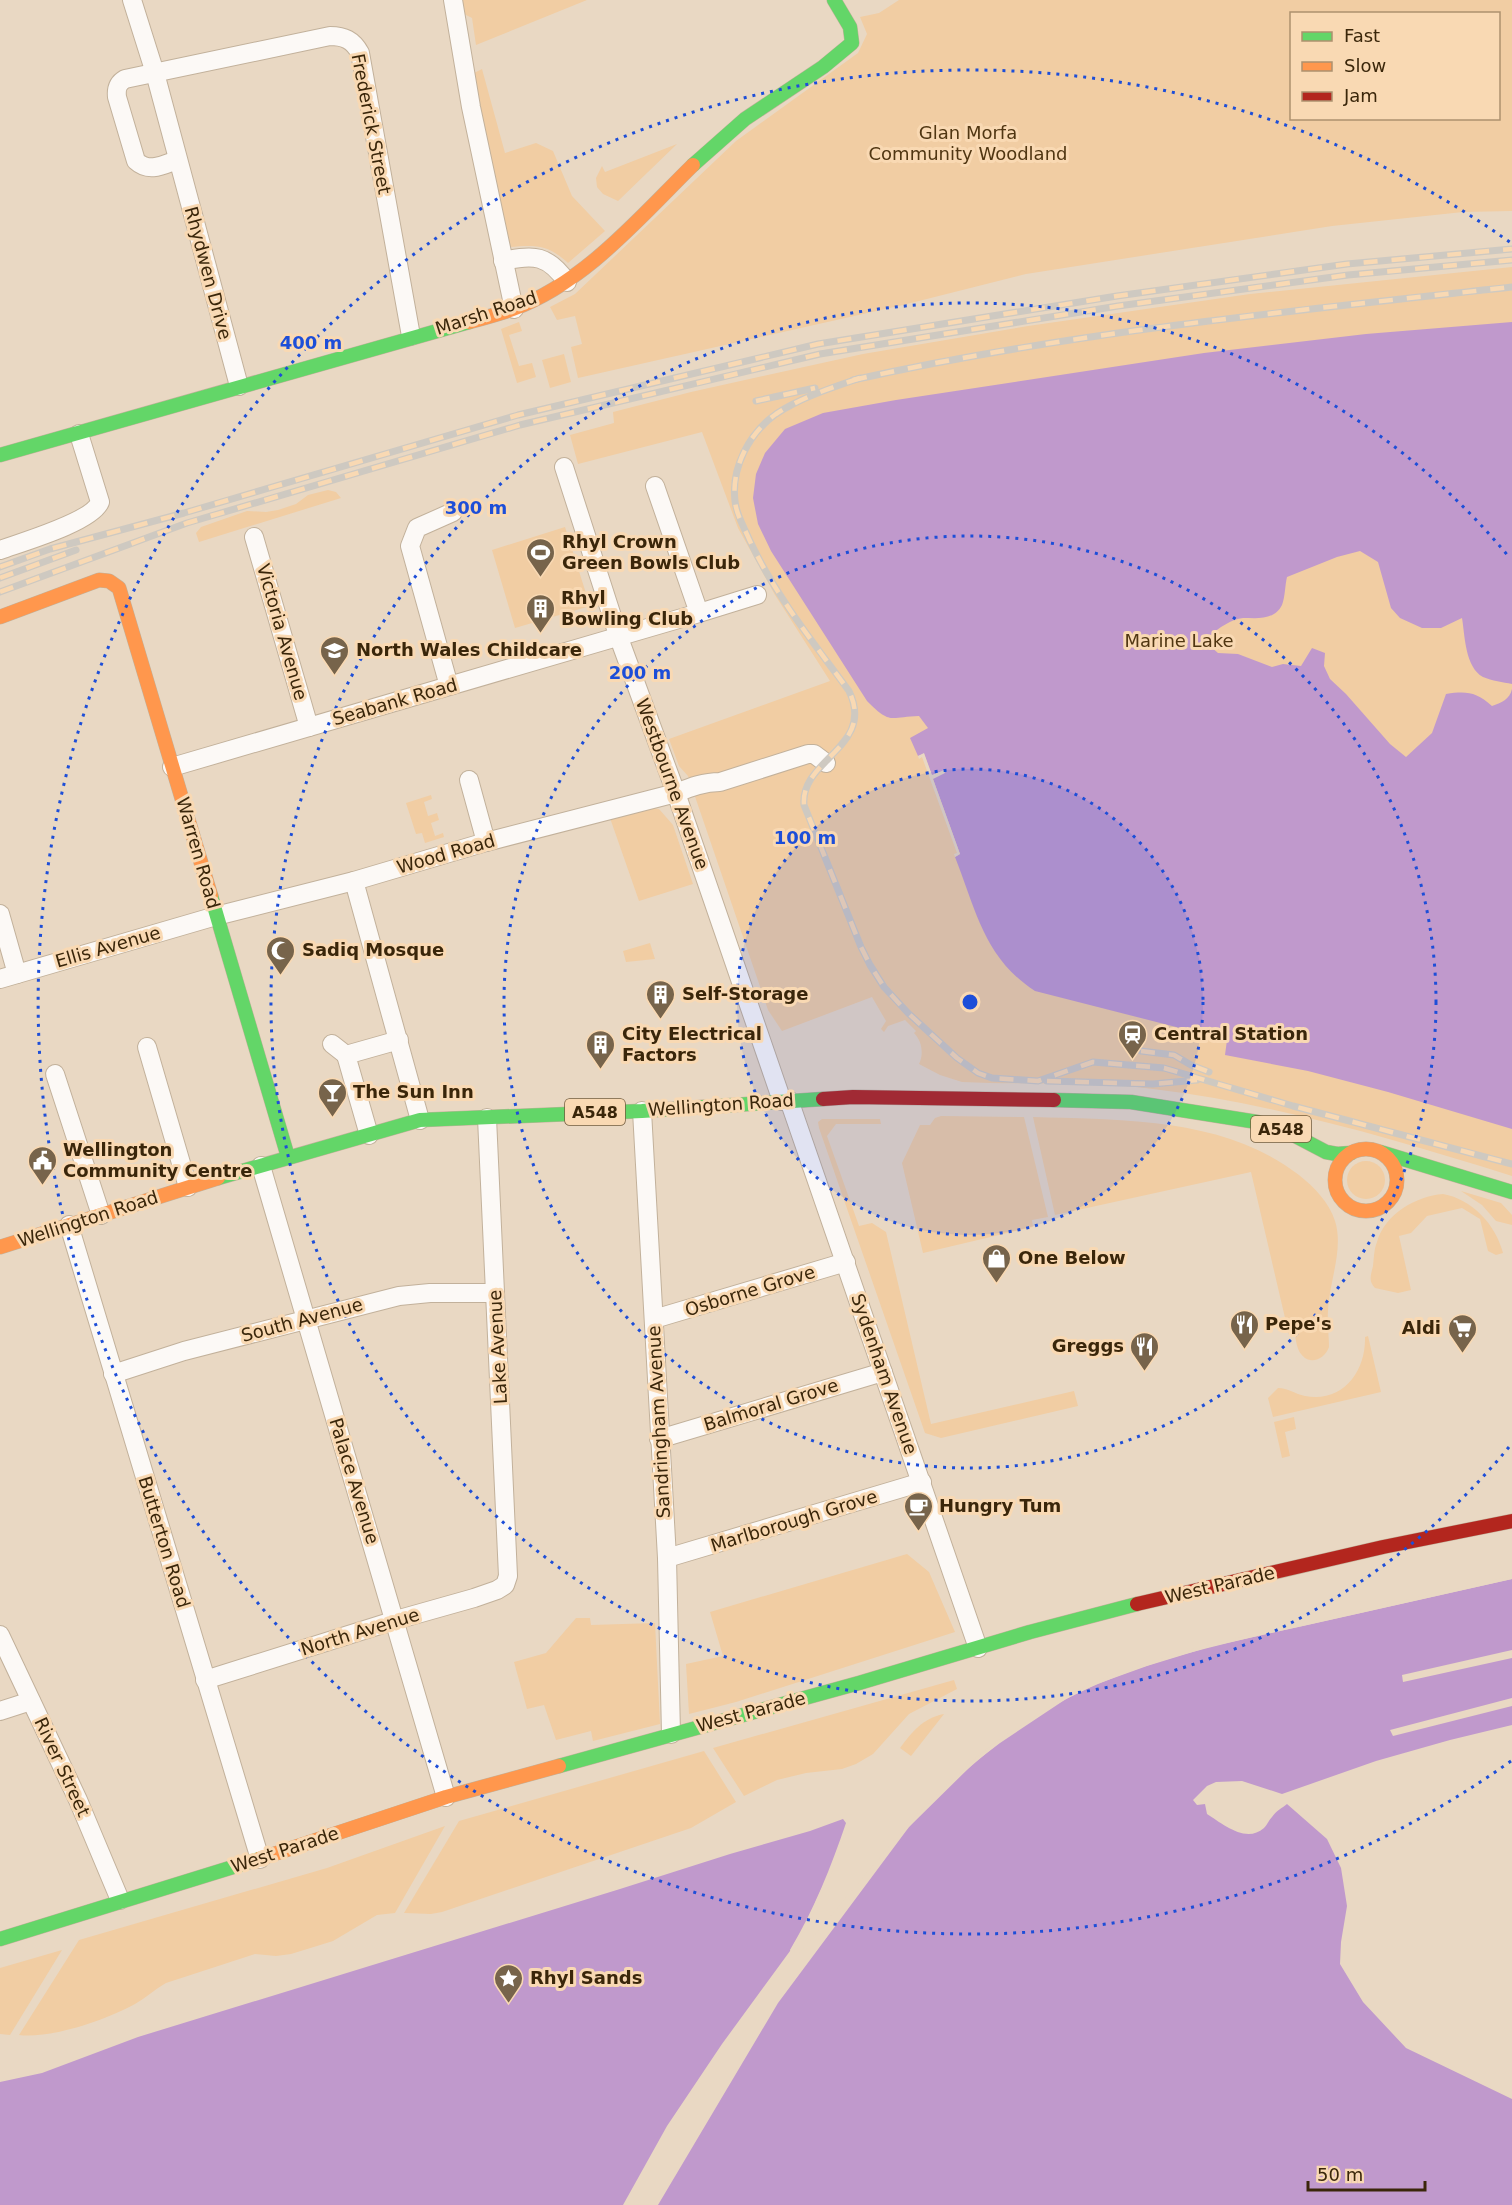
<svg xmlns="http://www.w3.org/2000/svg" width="1512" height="2205" font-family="'DejaVu Sans',sans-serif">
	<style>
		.green { fill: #f1cda3; fill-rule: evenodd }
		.water { fill: #c099cc }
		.pier { fill: #e9d8c3 }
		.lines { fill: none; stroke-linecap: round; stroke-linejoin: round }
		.street-casing { stroke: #c2b19b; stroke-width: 20 }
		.fast-casing { stroke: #c2b19b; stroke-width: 15 }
		.slow-casing { stroke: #c2b19b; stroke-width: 15 }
		.jam-casing { stroke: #c2b19b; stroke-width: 15 }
		.street { stroke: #fcf9f6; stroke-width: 18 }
		.fast { stroke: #63d668; stroke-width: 14 }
		.slow { stroke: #ff974d; stroke-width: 14 }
		.jam { stroke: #b3261e; stroke-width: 14 }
		.tram { stroke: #cec9c1; stroke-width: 1.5 }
		.rail-casing { stroke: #cec9c1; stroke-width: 7 }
		.rail { stroke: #f9d9b3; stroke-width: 4.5; stroke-dasharray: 14; stroke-linecap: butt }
		.ring { fill: none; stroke: #1d4ed8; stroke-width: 3; stroke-dasharray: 3 6 }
		.labels { text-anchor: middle; stroke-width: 6; stroke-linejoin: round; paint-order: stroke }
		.shield { fill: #f9d9b3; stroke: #735c3d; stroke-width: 1.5 }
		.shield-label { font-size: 16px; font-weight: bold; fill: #3a260a }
		.street-label { font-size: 18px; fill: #3a260a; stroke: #f9d9b3 }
		.park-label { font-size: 18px; fill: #503612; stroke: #f9d9b3 }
		.poi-label { font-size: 18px; font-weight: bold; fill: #3a260a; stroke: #f9d9b3; text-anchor: start }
		.centre { fill: #1d4ed8; stroke: #f9d9b3; stroke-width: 3 }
		.ring-label { font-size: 18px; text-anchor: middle; font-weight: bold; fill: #1d4ed8; stroke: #f9d9b3; stroke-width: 6; stroke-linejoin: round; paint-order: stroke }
	</style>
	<rect width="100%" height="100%" fill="#e9d8c3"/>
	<g class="green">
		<path d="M462,0H587L476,45L472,18L464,14Z"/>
		<path d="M899,0H1512V211L1463,212L1332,226L1026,274L903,305L578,378L571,347L582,344L575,316L557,320L550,307L575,294L736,141L858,53L867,34L860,17L879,13ZM1292,14H1498V118H1292Z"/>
		<path d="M482,69L505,153L536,143L553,151L572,196L605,231L568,263C547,244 536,245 509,247L472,74Z"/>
		<path d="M677,144L618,201L603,194L597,187L596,178L602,166L605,172Z"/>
		<path d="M1512,267V1176C1394,1139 1276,1104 1153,1089C1090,1081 1025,1085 962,1082L940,1075L919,1064C924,1054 922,1041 914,1033L916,1031L905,1020L888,1026L884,1032L881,1029L886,1021L872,997L782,1031L768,1010L688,776L679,766L669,739L830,681L775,595L738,528L702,432L578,464L570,435L614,423L613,412L691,392L863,354L1028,326L1250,294Z"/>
		<path d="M519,322L522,331L509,335L519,366L532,363L536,377L517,383L501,329Z"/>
		<path d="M564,354L571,382L550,388L542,360Z"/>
		<path d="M328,490L336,492L341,498L199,542L196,533L201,527L247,511L266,512L278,510L296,504L308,495Z"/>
		<path d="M565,527L590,606L515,628L492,550Z"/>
		<path d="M431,795L432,799L424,802L428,816L437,813L439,820L431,823L435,836L443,833L444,837L425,843L422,833L416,834L406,803Z"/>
		<path d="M651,808L659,809L673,825L693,884L639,901L610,818Z"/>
		<path d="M650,943L655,959L626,962L623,951Z"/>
		<path d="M941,1116L1024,1117L1048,1217L1032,1220L1033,1227L923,1253L902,1163L920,1125H930L935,1118Z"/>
		<path d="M1033,1117C1123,1120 1224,1117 1299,1175C1314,1187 1329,1202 1335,1221C1344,1249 1329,1282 1328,1311C1327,1323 1329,1335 1329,1347C1325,1359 1310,1366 1301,1354C1297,1349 1296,1341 1295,1335H1289L1251,1172L1055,1215Z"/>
		<path d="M822,1119H880L881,1124H836L827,1136L859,1226L872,1223L886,1232L931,1424L1074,1391L1078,1406L941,1438L925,1433L819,1128L818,1122Z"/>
		<circle cx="1366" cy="1180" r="19"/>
		<path d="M1461,1191L1501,1203L1512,1215V1225L1496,1221L1482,1205Z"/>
		<path d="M1443,1194C1472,1199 1496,1225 1503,1253L1496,1255L1488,1251L1480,1219L1462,1208L1427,1216L1411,1233L1399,1236L1411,1290L1398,1293L1375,1288C1368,1281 1371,1275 1373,1266C1374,1258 1374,1249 1377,1242C1385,1214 1416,1196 1443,1194Z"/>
		<path d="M1368,1336L1381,1392L1273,1417L1268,1398L1278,1388C1288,1388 1295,1394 1305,1396C1343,1403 1366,1371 1365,1337Z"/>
		<path d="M1294,1417L1296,1429L1285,1432L1290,1456L1282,1458L1274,1422Z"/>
		<path d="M907,1554L929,1572L955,1632L736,1702L689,1714L686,1664L723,1656L710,1612Z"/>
		<path d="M576,1618H590L591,1625L655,1623L660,1724L593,1741L591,1731L556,1740L544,1705L527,1709L514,1662L546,1653Z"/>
		<path d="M954,1680L957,1689L909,1714L873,1754L856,1764L842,1769L806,1773L777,1780L744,1796L713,1748Z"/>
		<path d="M944,1714L911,1756L900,1748C912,1732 923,1718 944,1714Z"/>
		<path d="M704,1751L736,1802L691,1828L442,1912L431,1914L404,1913L459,1821Z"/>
		<path d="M445,1826L395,1913L377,1915L333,1941L317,1946L291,1954L276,1956L255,1954L166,1983C155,1989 146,1998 135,2004C106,2020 51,2039 19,2035L79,1940L327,1868Z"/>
		<path d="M62,1950L10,2035L0,2034V1968Z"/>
	</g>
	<g class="water">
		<path d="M1512,322V684C1503,682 1492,681 1483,677C1465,667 1465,636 1462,618L1441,628H1422L1400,618L1391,608L1378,562L1360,551L1337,557L1287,577C1285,585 1285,598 1282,605C1274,621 1256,618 1243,618C1232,619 1218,628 1210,636V646L1218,653L1238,654L1272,667L1283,664L1301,666L1312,648L1325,653L1324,666L1330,679L1346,694L1390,744L1406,757L1432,733L1446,694C1467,691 1476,692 1492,706C1501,703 1510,699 1512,689V1129L1388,1092L1308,1071L1225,1055L1227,1040L1035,991C984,958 976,910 955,857L960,854L924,754L918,756L910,738L928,728L919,716C889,717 891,725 867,701L771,551L758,524L753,498L756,474L765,453L785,429L823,413L896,400L1204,353L1366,334Z"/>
		<path d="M1512,1579V1725L1450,1740L1376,1761L1282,1794L1242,1781L1216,1782L1207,1786L1193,1800L1197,1805L1205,1804L1207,1814C1223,1824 1246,1844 1264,1828C1267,1825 1269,1820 1272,1817C1276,1811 1282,1808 1287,1804L1327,1839L1341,1868L1347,1906L1341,1942L1340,1964L1363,2002L1406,2048L1512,2099V2205H0V2082L42,2073L138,2037L620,1889L730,1854L810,1831L843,1819L846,1823C831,1867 814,1910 790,1950L796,1960C853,1893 908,1819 976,1762C1012,1731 1054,1702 1098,1684C1164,1656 1234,1641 1303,1626C1373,1610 1442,1595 1512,1579Z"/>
	</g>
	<g class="pier">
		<path d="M924,753L932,775L944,770L945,773L933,779L960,854L955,857L954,854L957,853L922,757L919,759L918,756Z"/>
		<path d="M1512,1576V1579L1209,1647L1147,1666L1097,1684L1066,1699L1000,1743L975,1762L909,1827L778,2003L658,2205H623L667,2126L722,2044L790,1951L806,1923L830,1870L848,1820L849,1824L833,1871L809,1924L794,1951L797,1956L907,1825L939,1792L973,1760L998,1740L1065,1697L1096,1681L1146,1663L1209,1644Z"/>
		<path d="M1512,1650V1658L1403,1682L1402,1675Z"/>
		<path d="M1512,1698V1706L1393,1736L1390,1730Z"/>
	</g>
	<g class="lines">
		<defs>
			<g id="street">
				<path d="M132,0L155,73L239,386"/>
				<path d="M453,0L471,107L514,309"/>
				<path d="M177,160C163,165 149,173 136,161L117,97C116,88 118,83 125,79L330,36C344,36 353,40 360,53L411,336"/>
				<path d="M503,261C534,254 548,255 567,282"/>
				<path d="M564,467L619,638L676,793L782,1101"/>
				<path d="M254,537L309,727"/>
				<path d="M0,550C22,542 92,522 100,502L79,434"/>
				<path d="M699,613L757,595"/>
				<path d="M449,686L410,546L417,528L453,512"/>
				<path d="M172,767L699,613L655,486"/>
				<path d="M469,780L486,842"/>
				<path d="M354,881L420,1120"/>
				<path d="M0,914L17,974"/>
				<path d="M0,979L216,916L354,881L486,842L676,793C691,787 704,782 720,782L808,754H814L826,763"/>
				<path d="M332,1044L346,1055"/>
				<path d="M147,1047L188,1187"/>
				<path d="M55,1074L101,1215"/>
				<path d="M789,1100L978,1648"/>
				<path d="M642,1111L667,1558L671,1734"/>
				<path d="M369,1135L346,1055L399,1040"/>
				<path d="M261,1166L446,1797"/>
				<path d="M69,1225L260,1859"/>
				<path d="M654,1319L846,1262"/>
				<path d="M113,1374L184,1351L399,1296L430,1293H495"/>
				<path d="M659,1439L883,1372"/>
				<path d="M667,1558L922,1482"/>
				<path d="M0,1635L78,1800L120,1900"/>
				<path d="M205,1680L396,1620L474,1598L497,1590L505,1585L508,1576L487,1118"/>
				<path d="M0,1711L31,1701"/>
			</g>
			<g id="fast">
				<path d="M693,165L745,119L823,67L852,43L850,27L834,0"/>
				<path d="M0,455L469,322"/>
				<path d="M211,896L288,1157"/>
				<path d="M1054,1100L1131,1102L1257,1122L1286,1131L1326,1152L1337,1154L1351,1153"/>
				<path d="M1380,1152L1512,1192"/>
				<path d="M218,1178L420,1120L642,1111L823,1099"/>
				<path d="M559,1766L859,1683L1030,1632L1137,1604"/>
				<path d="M0,1939L259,1859"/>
			</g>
			<g id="slow">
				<path d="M469,322C484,318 499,314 513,309C586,282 640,217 693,165"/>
				<path d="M0,617L99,580L109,581L119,588L211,896"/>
				<circle cx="1366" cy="1180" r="31"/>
				<path d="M0,1247L218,1178"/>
				<path d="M259,1859L446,1797L559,1766"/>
			</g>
			<g id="jam">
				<path d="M823,1099L853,1097L1054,1100"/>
				<path d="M1137,1604L1383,1547L1512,1521"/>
			</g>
		</defs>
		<use href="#street" class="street-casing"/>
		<use href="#fast" class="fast-casing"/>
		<use href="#slow" class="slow-casing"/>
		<use href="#jam" class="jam-casing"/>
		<use href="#street" class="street"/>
		<use href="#fast" class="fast"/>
		<use href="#slow" class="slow"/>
		<use href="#jam" class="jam"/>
		<path class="tram" d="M1512,287C1339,306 1166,322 995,352C936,363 872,368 817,393C782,409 743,433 735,475C725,526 790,612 820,652C832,667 853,687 855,707C861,749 800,765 804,805L861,947L877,976L894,999L938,1042L978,1073L992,1078L1038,1081L1093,1062L1164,1068L1293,1106L1512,1164"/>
		<defs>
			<g id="rail">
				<path d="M860,378C831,388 802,397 776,414C749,433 731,468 735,501C736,514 744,527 749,539C775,595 813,642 849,691C876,747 800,759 804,805L861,947L870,965L884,987L908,1013L957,1058L978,1073L992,1078L1038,1081L1093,1062L1164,1068L1293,1106L1512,1164"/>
				<path d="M853,380C1070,332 1292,311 1512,287"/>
				<path d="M756,401L815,388"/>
				<path d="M0,567L50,549L184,513L518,415L818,344L1117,296L1347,264L1512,249"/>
				<path d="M0,578L76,550"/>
				<path d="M0,592L187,523L520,425L820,354L1118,306L1348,275L1512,260"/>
				<path d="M1141,1051L1174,1055L1191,1065L1209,1072"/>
				<path d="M1047,1081L1153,1084L1197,1080"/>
			</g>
		</defs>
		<use href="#rail" class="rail-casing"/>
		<use href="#rail" class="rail"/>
	</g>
	<circle cx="970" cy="1002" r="233" fill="#1d4ed8" fill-opacity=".12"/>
	<g class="ring">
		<circle cx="970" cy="1002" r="233"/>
		<circle cx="970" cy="1002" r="466"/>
		<path d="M1509 1447A699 699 0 1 1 1509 557"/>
		<path d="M1511 1761A932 932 0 1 1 1511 243"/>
	</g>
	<defs>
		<symbol id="stadium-pin" viewBox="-11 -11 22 30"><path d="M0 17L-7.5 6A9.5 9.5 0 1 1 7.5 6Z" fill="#77644b" stroke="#f9d9b3"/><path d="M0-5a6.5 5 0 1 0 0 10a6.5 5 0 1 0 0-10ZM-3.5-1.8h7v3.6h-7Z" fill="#fff"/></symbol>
		<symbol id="building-pin" viewBox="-11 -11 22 30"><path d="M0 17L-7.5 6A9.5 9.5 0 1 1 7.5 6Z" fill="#77644b" stroke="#f9d9b3"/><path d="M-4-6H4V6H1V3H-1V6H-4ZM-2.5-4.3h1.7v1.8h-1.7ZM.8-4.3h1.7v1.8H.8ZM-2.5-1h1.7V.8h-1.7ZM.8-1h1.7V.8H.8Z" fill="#fff"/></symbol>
		<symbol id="school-pin" viewBox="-11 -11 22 30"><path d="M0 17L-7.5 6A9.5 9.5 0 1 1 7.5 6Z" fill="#77644b" stroke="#f9d9b3"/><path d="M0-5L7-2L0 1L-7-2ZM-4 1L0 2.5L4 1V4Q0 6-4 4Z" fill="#fff"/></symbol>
		<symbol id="mosque-pin" viewBox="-11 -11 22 30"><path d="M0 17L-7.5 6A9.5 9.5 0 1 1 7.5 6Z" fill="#77644b" stroke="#f9d9b3"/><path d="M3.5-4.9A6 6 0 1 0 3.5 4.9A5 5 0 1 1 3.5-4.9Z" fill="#fff"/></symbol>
		<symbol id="station-pin" viewBox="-11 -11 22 30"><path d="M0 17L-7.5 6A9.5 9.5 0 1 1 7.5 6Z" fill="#77644b" stroke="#f9d9b3"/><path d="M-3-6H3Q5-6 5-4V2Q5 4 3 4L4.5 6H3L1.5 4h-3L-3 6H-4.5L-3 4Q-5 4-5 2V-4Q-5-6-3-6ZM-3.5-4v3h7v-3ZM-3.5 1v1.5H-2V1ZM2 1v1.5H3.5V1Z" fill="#fff"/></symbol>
		<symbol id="bar-pin" viewBox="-11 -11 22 30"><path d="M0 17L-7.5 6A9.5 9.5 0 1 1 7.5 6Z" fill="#77644b" stroke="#f9d9b3"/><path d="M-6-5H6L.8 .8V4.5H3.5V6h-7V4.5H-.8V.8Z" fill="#fff"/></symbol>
		<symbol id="civic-pin" viewBox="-11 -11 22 30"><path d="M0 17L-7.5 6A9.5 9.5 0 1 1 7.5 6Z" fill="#77644b" stroke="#f9d9b3"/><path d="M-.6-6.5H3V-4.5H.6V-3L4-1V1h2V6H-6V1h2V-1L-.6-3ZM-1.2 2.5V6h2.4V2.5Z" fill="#fff"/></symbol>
		<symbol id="shop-pin" viewBox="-11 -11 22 30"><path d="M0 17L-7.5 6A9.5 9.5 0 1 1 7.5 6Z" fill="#77644b" stroke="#f9d9b3"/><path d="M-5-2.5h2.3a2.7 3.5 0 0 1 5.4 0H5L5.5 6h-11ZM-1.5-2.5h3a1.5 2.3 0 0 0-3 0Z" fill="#fff"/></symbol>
		<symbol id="restaurant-pin" viewBox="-11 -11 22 30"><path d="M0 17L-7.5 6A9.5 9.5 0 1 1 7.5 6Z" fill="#77644b" stroke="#f9d9b3"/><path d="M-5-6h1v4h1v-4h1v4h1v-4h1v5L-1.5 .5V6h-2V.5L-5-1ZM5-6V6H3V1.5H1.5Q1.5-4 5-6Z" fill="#fff"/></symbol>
		<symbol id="supermarket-pin" viewBox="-11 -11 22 30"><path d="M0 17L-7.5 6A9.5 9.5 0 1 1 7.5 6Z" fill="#77644b" stroke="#f9d9b3"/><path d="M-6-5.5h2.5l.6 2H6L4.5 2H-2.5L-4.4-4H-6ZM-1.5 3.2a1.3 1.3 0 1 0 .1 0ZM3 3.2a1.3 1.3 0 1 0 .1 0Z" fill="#fff"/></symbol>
		<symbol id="cafe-pin" viewBox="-11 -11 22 30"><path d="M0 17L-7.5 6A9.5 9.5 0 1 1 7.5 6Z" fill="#77644b" stroke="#f9d9b3"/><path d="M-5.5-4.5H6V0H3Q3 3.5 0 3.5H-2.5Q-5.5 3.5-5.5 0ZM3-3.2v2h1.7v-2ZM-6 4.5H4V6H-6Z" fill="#fff"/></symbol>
		<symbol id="sight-pin" viewBox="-11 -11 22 30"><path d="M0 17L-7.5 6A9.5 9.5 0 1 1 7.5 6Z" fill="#77644b" stroke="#f9d9b3"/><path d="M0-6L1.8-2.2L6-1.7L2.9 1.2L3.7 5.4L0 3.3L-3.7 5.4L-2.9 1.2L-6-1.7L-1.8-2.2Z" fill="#fff"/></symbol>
	</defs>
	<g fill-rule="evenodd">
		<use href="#stadium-pin" x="524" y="536" width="33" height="45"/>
		<use href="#building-pin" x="524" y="592" width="33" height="45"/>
		<use href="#school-pin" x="318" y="634" width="33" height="45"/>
		<use href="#mosque-pin" x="264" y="934" width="33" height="45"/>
		<use href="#building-pin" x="644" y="978" width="33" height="45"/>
		<use href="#station-pin" x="1116" y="1018" width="33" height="45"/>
		<use href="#building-pin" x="584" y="1028" width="33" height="45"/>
		<use href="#bar-pin" x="316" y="1076" width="33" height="45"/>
		<use href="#civic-pin" x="26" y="1144" width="33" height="45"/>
		<use href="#shop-pin" x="980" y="1242" width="33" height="45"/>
		<use href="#restaurant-pin" x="1228" y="1308" width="33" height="45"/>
		<use href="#supermarket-pin" x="1446" y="1312" width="33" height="45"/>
		<use href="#restaurant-pin" x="1128" y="1330" width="33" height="45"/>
		<use href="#cafe-pin" x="902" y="1490" width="33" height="45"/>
		<use href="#sight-pin" x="492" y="1962" width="33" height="45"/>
	</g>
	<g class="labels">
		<g class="shield">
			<rect x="565" y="1099" width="60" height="26" rx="4.5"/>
			<rect x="1251" y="1116" width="60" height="26" rx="4.5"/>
		</g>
		<g class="shield-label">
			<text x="595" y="1118">A548</text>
			<text x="1281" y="1135">A548</text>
		</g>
		<g class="street-label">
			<text transform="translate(371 124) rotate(79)" y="6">Frederick Street</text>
			<text transform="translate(208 273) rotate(75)" y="6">Rhydwen Drive</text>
			<text transform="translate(486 313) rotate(-18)" y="6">Marsh Road</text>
			<text transform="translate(282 632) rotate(74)" y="6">Victoria Avenue</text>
			<text transform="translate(395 702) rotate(-16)" y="6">Seabank Road</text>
			<text transform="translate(672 784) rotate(70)" y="6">Westbourne Avenue</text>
			<text transform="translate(198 853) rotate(74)" y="6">Warren Road</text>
			<text transform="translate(446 854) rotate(-16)" y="6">Wood Road</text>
			<text transform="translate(108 947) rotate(-16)" y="6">Ellis Avenue</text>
			<text transform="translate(721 1105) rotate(-4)" y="6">Wellington Road</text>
			<text transform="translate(88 1219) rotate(-18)" y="6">Wellington Road</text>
			<text transform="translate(750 1291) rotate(-17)" y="6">Osborne Grove</text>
			<text transform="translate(302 1320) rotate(-15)" y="6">South Avenue</text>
			<text transform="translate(498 1347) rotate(-93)" y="6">Lake Avenue</text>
			<text transform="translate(884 1374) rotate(71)" y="6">Sydenham Avenue</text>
			<text transform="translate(771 1405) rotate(-17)" y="6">Balmoral Grove</text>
			<text transform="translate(659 1422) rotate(-93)" y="6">Sandringham Avenue</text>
			<text transform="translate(354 1481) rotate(73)" y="6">Palace Avenue</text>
			<text transform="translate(794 1521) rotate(-17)" y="6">Marlborough Grove</text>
			<text transform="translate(164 1542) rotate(73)" y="6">Butterton Road</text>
			<text transform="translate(1220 1585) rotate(-13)" y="6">West Parade</text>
			<text transform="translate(360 1632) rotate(-17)" y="6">North Avenue</text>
			<text transform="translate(751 1712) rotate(-15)" y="6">West Parade</text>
			<text transform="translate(62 1767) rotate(65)" y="6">River Street</text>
			<text transform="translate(285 1850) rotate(-18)" y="6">West Parade</text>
		</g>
		<g class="park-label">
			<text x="968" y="139">Glan Morfa<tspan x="968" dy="21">Community Woodland</tspan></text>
			<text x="1179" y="647">Marine Lake</text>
		</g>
		<g class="poi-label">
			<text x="562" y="548">Rhyl Crown<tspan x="562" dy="21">Green Bowls Club</tspan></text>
			<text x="561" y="604">Rhyl<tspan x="561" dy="21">Bowling Club</tspan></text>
			<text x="356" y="656">North Wales Childcare</text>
			<text x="302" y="956">Sadiq Mosque</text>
			<text x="682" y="1000">Self-Storage</text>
			<text x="622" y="1040">City Electrical<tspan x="622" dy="21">Factors</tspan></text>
			<text x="1154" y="1040">Central Station</text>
			<text x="353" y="1098">The Sun Inn</text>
			<text x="63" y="1156">Wellington<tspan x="63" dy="21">Community Centre</tspan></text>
			<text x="1018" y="1264">One Below</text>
			<text x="1265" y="1330">Pepe's</text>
			<text x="1441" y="1334" text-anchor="end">Aldi</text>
			<text x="1124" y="1352" text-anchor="end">Greggs</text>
			<text x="939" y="1512">Hungry Tum</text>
			<text x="530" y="1984">Rhyl Sands</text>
		</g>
	</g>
	<circle cx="970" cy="1002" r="9" class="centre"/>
	<g class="ring-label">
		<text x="311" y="349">400 m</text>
		<text x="476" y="514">300 m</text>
		<text x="640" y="679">200 m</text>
		<text x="805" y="844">100 m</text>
	</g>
	<rect x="1290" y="12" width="210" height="108" fill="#f9d9b3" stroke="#ad916f" stroke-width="1.5"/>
	<rect x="1302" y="32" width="30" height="9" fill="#63d668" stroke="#ad916f" stroke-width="1.5"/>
	<text x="1344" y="42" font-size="18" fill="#3a260a">Fast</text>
	<rect x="1302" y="62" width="30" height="9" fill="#ff974d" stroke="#ad916f" stroke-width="1.5"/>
	<text x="1344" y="72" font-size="18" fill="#3a260a">Slow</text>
	<rect x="1302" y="92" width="30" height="9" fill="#b3261e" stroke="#ad916f" stroke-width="1.5"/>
	<text x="1344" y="102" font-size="18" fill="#3a260a">Jam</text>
	<path d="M1308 2181v9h117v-9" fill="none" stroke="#3a260a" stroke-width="3"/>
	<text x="1317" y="2181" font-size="18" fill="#3a260a" stroke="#f9d9b3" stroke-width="4.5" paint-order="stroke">50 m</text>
</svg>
